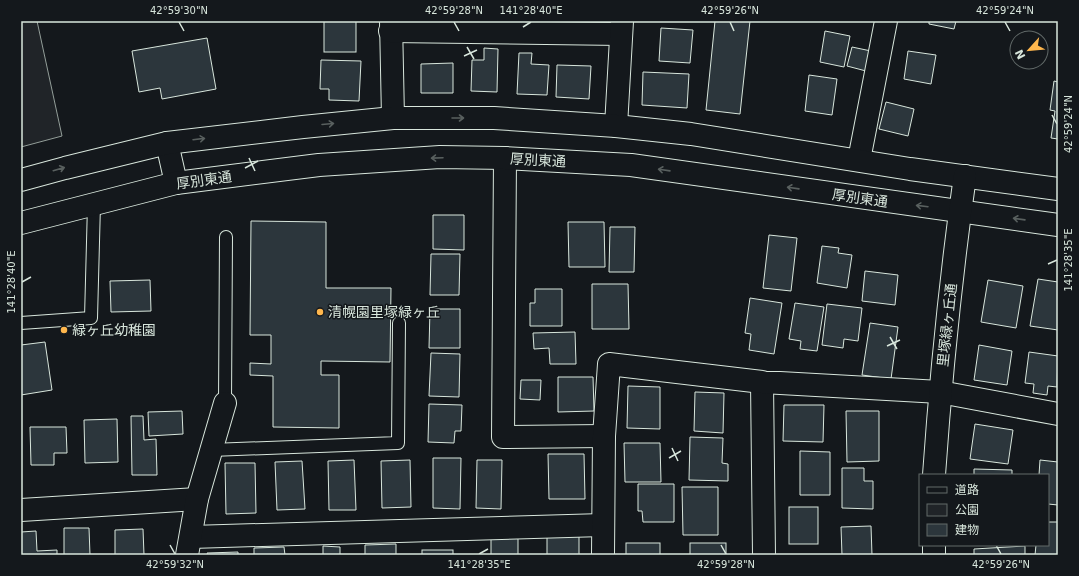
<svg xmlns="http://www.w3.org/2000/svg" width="1079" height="576" font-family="'DejaVu Sans','Noto Sans JP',sans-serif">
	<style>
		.green { fill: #202428; stroke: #939e99 }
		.building { fill: #2c363c; stroke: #d8e6dc }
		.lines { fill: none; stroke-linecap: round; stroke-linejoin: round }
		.lane-casing { stroke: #d8e6dc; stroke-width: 14 }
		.street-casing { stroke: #d8e6dc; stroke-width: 24 }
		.secondary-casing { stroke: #d8e6dc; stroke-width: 24 }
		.lane { stroke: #14181c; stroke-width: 12 }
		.street { stroke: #14181c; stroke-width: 22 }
		.secondary { stroke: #14181c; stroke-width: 22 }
		.oneway { stroke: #59605f }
		.ticks { fill: none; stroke: #d8e6dc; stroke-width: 1.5 }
		.poi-dot { fill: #ffb74d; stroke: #14181c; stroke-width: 1.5 }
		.labels { text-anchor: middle; stroke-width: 3; stroke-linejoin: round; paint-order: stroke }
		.street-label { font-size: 14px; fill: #d8e6dc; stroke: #14181c }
		.poi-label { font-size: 14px; fill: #d8e6dc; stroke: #14181c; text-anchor: start }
		.neatline { fill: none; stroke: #d8e6dc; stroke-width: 1.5 }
		.ticks-label { font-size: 10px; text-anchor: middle; fill: #d8e6dc }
	</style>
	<rect width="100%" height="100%" fill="#14181c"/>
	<path class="green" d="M21,21H37L62,136L21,147Z"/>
	<g class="building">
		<rect x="324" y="21" width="32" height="31"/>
		<path d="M715,21H750L740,114L706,110Z"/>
		<path d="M929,21H956L954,29L929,24Z"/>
		<path d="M661,28L693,30L690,63L659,61Z"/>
		<path d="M825,31L850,36L844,67L820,62Z"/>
		<path d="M207,38L216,89L162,99L160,88L139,92L132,51Z"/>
		<path d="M852,47L871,51L866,71L847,66Z"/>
		<path d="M484,48L498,49L497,92L471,91L472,60H484Z"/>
		<path d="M908,51L936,55L931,84L904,79Z"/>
		<path d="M519,53H532L531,64L549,65L547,95L517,94Z"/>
		<path d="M321,60L361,61L359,101L329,100V89H320Z"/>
		<path d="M453,63V93H421V64Z"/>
		<path d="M557,65L591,66L589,99L556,97Z"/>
		<path d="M643,72L689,74L687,108L642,105Z"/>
		<path d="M809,75L837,79L832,115L805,111Z"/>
		<path d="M1054,81L1058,82V139L1051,138L1055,111L1050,110Z"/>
		<path d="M886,102L914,109L908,136L879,129Z"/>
		<path d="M433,215H464V250L433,249Z"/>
		<path d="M251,221L326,222V288H391L390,362L321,361V375H339V428L273,427V376L250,375V363L271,364V335H250Z"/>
		<path d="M568,222H604L605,267H569Z"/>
		<path d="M610,227H635L634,272H609Z"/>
		<path d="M769,235L797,238L791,291L763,288Z"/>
		<path d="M822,246L839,248L838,253L852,255L847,288L817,283Z"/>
		<path d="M431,254H460L459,295H430Z"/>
		<path d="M865,271L898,275L895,305L862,301Z"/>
		<path d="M1038,279L1058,282V330L1030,326Z"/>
		<path d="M150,280L151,311L111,312L110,281Z"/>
		<path d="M988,280L1023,286L1016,328L981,322Z"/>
		<path d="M592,284H628L629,329H592Z"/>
		<path d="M535,289H562V326H530V303H535Z"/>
		<path d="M750,298L782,303L774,354L749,350L751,334L745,333Z"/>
		<path d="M795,303L824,307L817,351L800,349L801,341L789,339Z"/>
		<path d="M827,304L862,308L858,341L844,339L843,348L822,345Z"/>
		<path d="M430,309H460V348H429Z"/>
		<path d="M870,323L898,327L891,379L862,375Z"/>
		<path d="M575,332L576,364H550L549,348L534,349L533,333Z"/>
		<path d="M45,342L52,390L21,395V345Z"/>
		<path d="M979,345L1012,351L1007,385L974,380Z"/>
		<path d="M1029,352L1058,356L1057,387L1048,386L1047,395L1033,393L1034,384L1025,383Z"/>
		<path d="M431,353L460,354L459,397L429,396Z"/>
		<path d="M558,377H593L594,411L558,412Z"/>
		<path d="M521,380H541L540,400L520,399Z"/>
		<path d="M628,386L660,387V429L627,428Z"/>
		<path d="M695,392L724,393L723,433L694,431Z"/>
		<path d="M429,404L462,405L461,431H455L454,443L428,442Z"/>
		<path d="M784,405H824L823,442L783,441Z"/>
		<path d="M182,411L183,434L149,436L148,412Z"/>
		<path d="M846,411H879V461L847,462Z"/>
		<path d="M131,416H143L144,440L156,439L157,475H132Z"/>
		<path d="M117,419L118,462L85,463L84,420Z"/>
		<path d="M975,424L1013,430L1008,464L970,459Z"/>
		<path d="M30,427H66L67,453H54V465H31Z"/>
		<path d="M690,437L723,438L722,463L728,464V481L689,480Z"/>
		<path d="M624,443H660L661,482H625Z"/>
		<path d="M800,451L830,452V495H800Z"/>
		<path d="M548,454H584L585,499H549Z"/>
		<path d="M433,458H461L460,509L433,508Z"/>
		<path d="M354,460L356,510H329L328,461Z"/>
		<path d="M410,460L411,507L382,508L381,461Z"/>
		<path d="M477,460H502L501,509L476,508Z"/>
		<path d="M1040,460L1058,462V505L1048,504V475H1039Z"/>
		<path d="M302,461L305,509L277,510L275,462Z"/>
		<path d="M225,463H255L256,513L226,514Z"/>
		<path d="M842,468H864V481H873V509L842,508Z"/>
		<path d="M974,469L1012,470V475H974Z"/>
		<path d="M638,484H674V522H643L642,511H638Z"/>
		<path d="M682,487H718V535H683Z"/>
		<rect x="789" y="507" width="29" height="37"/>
		<path d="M1048,522H1058V555H1035L1036,545H1048Z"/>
		<path d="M871,526L872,555H842L841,527Z"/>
		<path d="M64,528H89L90,555H64Z"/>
		<path d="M143,529L144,555H115V530Z"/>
		<path d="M36,531L37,551L57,550V555H21V532Z"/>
		<rect x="491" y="535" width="27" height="20"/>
		<path d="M579,536V555H547V537Z"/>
		<rect x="626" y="543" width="34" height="12"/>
		<rect x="690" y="543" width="36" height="12"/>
		<path d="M396,544V555H365V545Z"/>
		<path d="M323,546L340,547V555H311H323Z"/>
		<path d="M1025,546V555H974V549Z"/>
		<path d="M284,547L285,555H254V548Z"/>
		<rect x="422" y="550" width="31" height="5"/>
		<path d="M238,552V555H208L207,553Z"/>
	</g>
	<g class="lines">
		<defs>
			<g id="lane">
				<path d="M21,323L91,318L94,204"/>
				<path d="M225,403L226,237"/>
				<path d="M211,450L398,443L399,323"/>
			</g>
			<g id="street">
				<path d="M391,21L393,118"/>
				<path d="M390,31L621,34"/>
				<path d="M616,126L622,21"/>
				<path d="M505,158L503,437L604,436"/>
				<path d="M859,160L886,21"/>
				<path d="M762,382L764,555"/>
				<path d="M21,510L197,499"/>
				<path d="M191,537L603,525"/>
				<path d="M187,555L197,499L225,403"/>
				<path d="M603,555L604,436L609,364L762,382L940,392L1058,414"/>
			</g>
			<g id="secondary">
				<path d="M167,143L176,183"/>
				<path d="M21,180L65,168L167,143L303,127L393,118H494L616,126L691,134L910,169L1058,189"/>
				<path d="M21,223L176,183L319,165L440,157L505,158L631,165L1058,225"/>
				<path d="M934,475C941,375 951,275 965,176"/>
				<path d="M934,545V555"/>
			</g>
		</defs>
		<use href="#lane" class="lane-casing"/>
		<use href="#street" class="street-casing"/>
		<use href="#secondary" class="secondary-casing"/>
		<use href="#lane" class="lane"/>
		<use href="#street" class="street"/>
		<use href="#secondary" class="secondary"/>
	</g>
	<defs><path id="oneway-shaft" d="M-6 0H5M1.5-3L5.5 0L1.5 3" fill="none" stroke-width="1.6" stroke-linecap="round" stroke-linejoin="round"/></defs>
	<g class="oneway">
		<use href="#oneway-shaft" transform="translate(458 118)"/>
		<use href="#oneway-shaft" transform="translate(328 124) rotate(-5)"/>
		<use href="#oneway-shaft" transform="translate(199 139) rotate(-7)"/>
		<use href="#oneway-shaft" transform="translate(437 158) rotate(178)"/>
		<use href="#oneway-shaft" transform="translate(59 169) rotate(-16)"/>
		<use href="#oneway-shaft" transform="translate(664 170) rotate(-172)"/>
		<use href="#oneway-shaft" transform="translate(793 188) rotate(-172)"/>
		<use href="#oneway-shaft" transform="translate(922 206) rotate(-173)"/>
		<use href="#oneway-shaft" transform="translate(1019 219) rotate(-172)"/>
	</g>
	<path class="ticks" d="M179,22L184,31M454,22L459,31M730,22L734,31M1005,22L1010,31M523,27L531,22M467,47L474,59M464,56L477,50M1052,115L1057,124M249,158L255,171M245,168L258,161M1048,264L1057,260M22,282L31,277M890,337L897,349M887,346L900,340M672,448L678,461M669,458L681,451M170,545L175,554M721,545L726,554M996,545L1001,554M479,554L488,549"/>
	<g class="poi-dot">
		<circle cx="320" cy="312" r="4"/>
		<circle cx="64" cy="330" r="4"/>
	</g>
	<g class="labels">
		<g class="street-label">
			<text transform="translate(538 160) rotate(3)" y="5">厚別東通</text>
			<text transform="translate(204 180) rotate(-8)" y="5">厚別東通</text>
			<text transform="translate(860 198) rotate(8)" y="5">厚別東通</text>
			<text transform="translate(947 325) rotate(-84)" y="5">里塚緑ヶ丘通</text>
		</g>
		<g class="poi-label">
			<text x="328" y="317">清幌園里塚緑ヶ丘</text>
			<text x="72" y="335">緑ヶ丘幼稚園</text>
		</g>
	</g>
	<rect width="1079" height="576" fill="none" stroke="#14181c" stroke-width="44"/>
	<rect x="919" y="474" width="130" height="72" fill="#14181c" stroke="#626a69"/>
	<rect x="927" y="487" width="20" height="6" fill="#14181c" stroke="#626a69"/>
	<text x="955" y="494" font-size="12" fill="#d8e6dc">道路</text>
	<rect x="927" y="504" width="20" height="12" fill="#202428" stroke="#626a69"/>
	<text x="955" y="514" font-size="12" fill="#d8e6dc">公園</text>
	<rect x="927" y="524" width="20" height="12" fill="#2c363c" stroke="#626a69"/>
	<text x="955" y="534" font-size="12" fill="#d8e6dc">建物</text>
	<g transform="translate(1029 50) rotate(243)"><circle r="19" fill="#14181c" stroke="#626a69"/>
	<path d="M0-3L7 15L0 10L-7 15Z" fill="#ffb74d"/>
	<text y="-6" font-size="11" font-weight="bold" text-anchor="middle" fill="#d8e6dc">N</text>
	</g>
	<rect x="22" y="22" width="1035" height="532" class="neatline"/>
	<g class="ticks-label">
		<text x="179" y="14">42°59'30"N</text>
		<text x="454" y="14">42°59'28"N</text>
		<text x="531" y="14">141°28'40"E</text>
		<text x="730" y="14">42°59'26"N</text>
		<text x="1005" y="14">42°59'24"N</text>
		<text transform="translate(1068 124) rotate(-90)" y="4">42°59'24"N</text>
		<text transform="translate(1068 260) rotate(-90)" y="4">141°28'35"E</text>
		<text transform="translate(11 282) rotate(-90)" y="4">141°28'40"E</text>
		<text x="175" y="568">42°59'32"N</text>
		<text x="479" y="568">141°28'35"E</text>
		<text x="726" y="568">42°59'28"N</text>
		<text x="1001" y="568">42°59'26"N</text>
	</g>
</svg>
